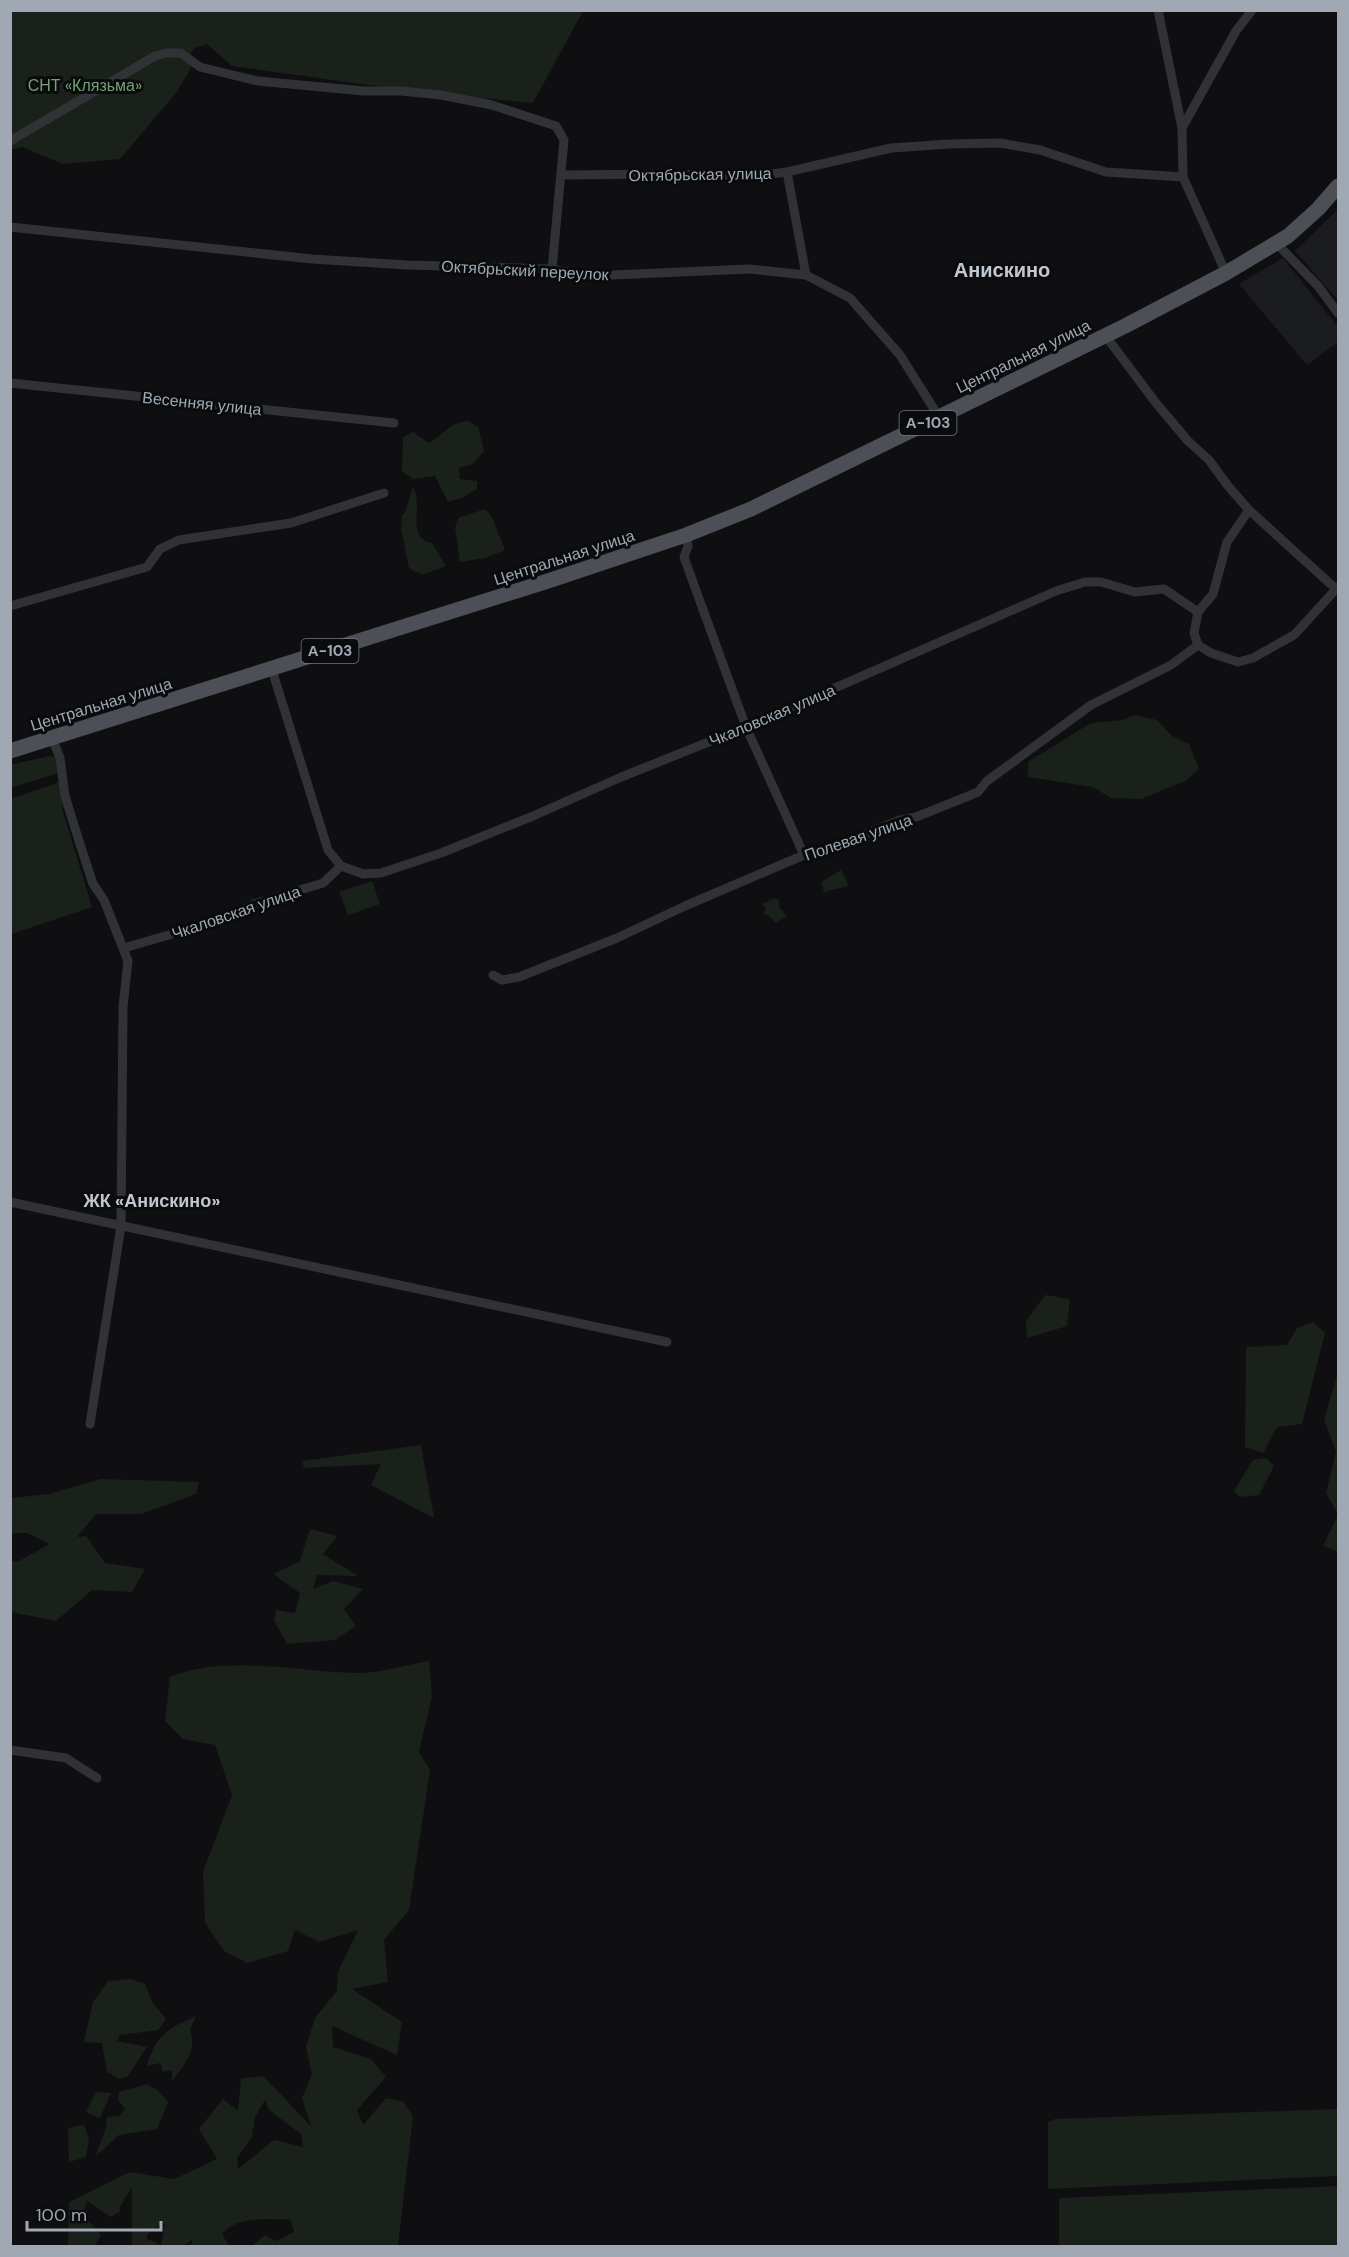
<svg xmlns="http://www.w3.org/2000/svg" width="1349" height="2257" font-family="'DM Sans',sans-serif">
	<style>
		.built { fill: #1b1c1e }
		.green { fill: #1a211a; fill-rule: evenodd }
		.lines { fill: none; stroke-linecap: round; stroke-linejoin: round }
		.street { stroke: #303236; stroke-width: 9 }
		.primary { stroke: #4c4f55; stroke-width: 15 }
		.labels { text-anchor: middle; stroke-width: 6; stroke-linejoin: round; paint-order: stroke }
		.shield { fill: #0a0b0c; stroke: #727981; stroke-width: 1.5 }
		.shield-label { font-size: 15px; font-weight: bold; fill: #9fa8b3 }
		.park-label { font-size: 16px; fill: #77a075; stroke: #0a0b0c }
		.street-label { font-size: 16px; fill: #9fa8b3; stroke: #0a0b0c }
		.neighbourhood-label { font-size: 18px; font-weight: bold; fill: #c1c6cf; stroke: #0a0b0c }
		.quarter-label { font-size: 20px; font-weight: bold; fill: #c1c6cf; stroke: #0a0b0c }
	</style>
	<rect width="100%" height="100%" fill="#0f0f11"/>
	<g class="built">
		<path d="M1337,210L1338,296L1336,298L1295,251Z"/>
		<path d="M1283,258L1338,327V342L1307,365L1239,284Z"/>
	</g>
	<g class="green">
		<path d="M10,11H583L533,103L418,92L232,66L207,44L194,48L186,62L193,65L176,93L120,159L63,164L22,147L11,150Z"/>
		<path d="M468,421L478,427L484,451L473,464L459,468L460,479L477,481V489L464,497L448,502L435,476L413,479L402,471L403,437L413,432L429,443C445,434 448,423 468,421Z"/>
		<path d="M413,487C424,505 405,538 432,543L446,566L422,575L409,568L401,528L402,515L405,512Z"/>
		<path d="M485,509L492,517L505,550L485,558L460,562L455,528L458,518Z"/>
		<path d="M1135,715L1157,720L1172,736L1189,744L1199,769L1187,780L1141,799L1111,798L1093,787L1028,777V762L1091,723L1122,720Z"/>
		<path d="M49,756L57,757L58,773L11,788L10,765Z"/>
		<path d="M60,782L63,812L92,907L11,934L10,799Z"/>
		<path d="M841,870L849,886L824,892L821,882Z"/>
		<path d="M372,881L380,904L348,915L339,892Z"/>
		<path d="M775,898L779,900V907L787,916L776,923L769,916L763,914L766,908L762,904Z"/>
		<path d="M1045,1295L1070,1299L1067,1326L1027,1338L1026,1321Z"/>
		<path d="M1313,1322L1325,1333L1302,1424L1277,1427L1263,1453L1245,1447L1246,1347L1287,1345L1297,1328Z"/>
		<path d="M1338,1373V1514L1326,1493L1336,1452L1324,1419Z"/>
		<path d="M421,1445L434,1518L371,1485L381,1464L304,1468L302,1461Z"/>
		<path d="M1266,1458L1274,1466L1259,1495L1240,1497L1234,1491L1253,1460Z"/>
		<path d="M100,1479L199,1482L196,1494L141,1514H96L77,1537L86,1536L105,1563L145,1569L132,1592L92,1590L56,1621L11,1612V1560L17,1562L50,1544L27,1533H11V1498L49,1494Z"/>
		<path d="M1338,1515V1549L1336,1551L1323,1546Z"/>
		<path d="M310,1529L337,1536L323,1554L358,1576L317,1575L313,1589L333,1581L363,1589L344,1609L356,1626L335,1640L287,1644L274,1620L276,1610L295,1613L300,1593L273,1574L300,1561Z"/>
		<path d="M429,1661L432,1696L419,1752L430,1770L409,1910L384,1940L388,1982L352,1989L402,2022L397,2055L332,2026L333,2047L371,2059L386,2077L357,2110L363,2125L386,2098L404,2102L413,2117L398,2246H252L265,2235L276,2241L294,2232L290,2219C267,2220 239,2215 222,2234L229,2246H191L193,2239L183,2246H132V2187L119,2208L121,2211L111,2217L87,2201L83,2214L101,2235L94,2246H68L69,2202L130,2172L174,2179L217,2159L199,2129L223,2099L238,2111L241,2078L263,2076L311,2126L302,2098L312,2074L306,2047L315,2018L337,1991L338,1972L358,1930L319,1942L295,1930L288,1951L247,1963L224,1951L205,1923L203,1872L232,1795L215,1745L183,1739L165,1721L170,1677C229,1654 295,1672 357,1673C380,1673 406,1665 429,1661ZM265,2100L269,2110L301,2134L303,2147L274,2140L238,2169L237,2158L252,2137L255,2117ZM165,2223L161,2246L146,2238L150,2231Z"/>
		<path d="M131,1979L145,1984L153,2003L166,2019L158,2030L120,2035L117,2041L147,2047L127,2077L119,2079L107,2072L102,2043L84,2042L93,2002L108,1981Z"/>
		<path d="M196,2016L190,2029C197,2051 185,2064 172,2081V2070L163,2072L160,2063L147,2066C155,2035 169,2028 196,2016Z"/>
		<path d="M147,2084L157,2090L168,2102L157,2129L119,2135L95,2157L106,2128L107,2117L119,2116L125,2109L118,2100L119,2092Z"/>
		<path d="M96,2092L111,2093L100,2118L86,2112Z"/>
		<path d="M1338,2109V2176L1048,2189V2122L1055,2119Z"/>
		<path d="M84,2125L89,2138L86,2157L69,2162L68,2128Z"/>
		<path d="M1338,2186V2246H1059V2198Z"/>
	</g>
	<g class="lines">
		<g class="street">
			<path d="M1158,10L1182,128"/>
			<path d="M10,141L155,56L166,53H181L200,67L258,81L364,91H401L441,95L492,105L556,126L564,140L552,269"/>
			<path d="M787,172L806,275"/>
			<path d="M561,175L666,174L756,176L787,172L891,148L949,144L1000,143L1040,150L1106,172L1183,177"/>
			<path d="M10,227L312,259L407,265L552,269L590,276L749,269L806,275L850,298L900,355L939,417"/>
			<path d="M1276,243L1318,286L1338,313"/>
			<path d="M1226,273L1183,177L1182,128L1236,31L1252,10"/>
			<path d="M1105,335L1156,403L1188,441L1209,460L1228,486L1249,510L1336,589"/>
			<path d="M10,383L394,423"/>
			<path d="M686,535L688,546L684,557L698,596L746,727L804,855"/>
			<path d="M10,606L147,567L160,549L179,540L291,523L384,493"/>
			<path d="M1198,645L1211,653L1238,662L1253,658L1294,635L1338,587"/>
			<path d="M1198,645L1194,633L1198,612L1213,594L1227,542L1249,510"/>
			<path d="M272,670L328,850L341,866L363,874L381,873L441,853L533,816L619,778L746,727L1056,591L1085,582H1101L1135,592L1164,589L1198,612"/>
			<path d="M52,738L60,758L65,796L79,841L93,884L104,900L128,961L123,1007L121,1226L90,1424"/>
			<path d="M124,948L220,920L254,904L323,883L341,866"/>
			<path d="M493,975L502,980L519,977L617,938L685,906L804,855L834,847L900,820L916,817L966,797L978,792L987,781L1091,705L1171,665L1198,645"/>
			<path d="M10,1202L667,1342"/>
			<path d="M10,1750L66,1758L97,1778"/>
		</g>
		<path class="primary" d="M10,751L548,581L686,535L751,509L1125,326L1226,273L1288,236L1318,209L1338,186"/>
	</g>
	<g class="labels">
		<g class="shield">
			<rect x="899.5" y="411" width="57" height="24" rx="4.5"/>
			<rect x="301.5" y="639" width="57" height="24" rx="4.5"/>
		</g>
		<g class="shield-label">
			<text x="928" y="428">А-103</text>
			<text x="330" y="656">А-103</text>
		</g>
		<g class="park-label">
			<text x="85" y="91">СНТ «Клязьма»</text>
		</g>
		<g class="street-label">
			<text transform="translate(700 174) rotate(-1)" y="6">Октябрьская улица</text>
			<text transform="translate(525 270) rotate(3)" y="6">Октябрьский переулок</text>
			<text transform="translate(1023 356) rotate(-26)" y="6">Центральная улица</text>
			<text transform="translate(202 403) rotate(6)" y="6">Весенняя улица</text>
			<text transform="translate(564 557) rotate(-18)" y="6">Центральная улица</text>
			<text transform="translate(101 704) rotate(-17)" y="6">Центральная улица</text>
			<text transform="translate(772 715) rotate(-23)" y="6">Чкаловская улица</text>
			<text transform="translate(858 837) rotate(-19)" y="6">Полевая улица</text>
			<text transform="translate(236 912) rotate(-19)" y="6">Чкаловская улица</text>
		</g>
		<g class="neighbourhood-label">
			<text x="152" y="1207">ЖК «Анискино»</text>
		</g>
		<g class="quarter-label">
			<text x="1002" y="277">Анискино</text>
		</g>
	</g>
	<rect width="1349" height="2257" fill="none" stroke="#9fa8b3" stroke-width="24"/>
	<path d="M27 2221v9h134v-9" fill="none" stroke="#9fa8b3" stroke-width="3"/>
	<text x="36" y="2221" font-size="18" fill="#9fa8b3" stroke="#0a0b0c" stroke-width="4.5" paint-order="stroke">100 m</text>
</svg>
